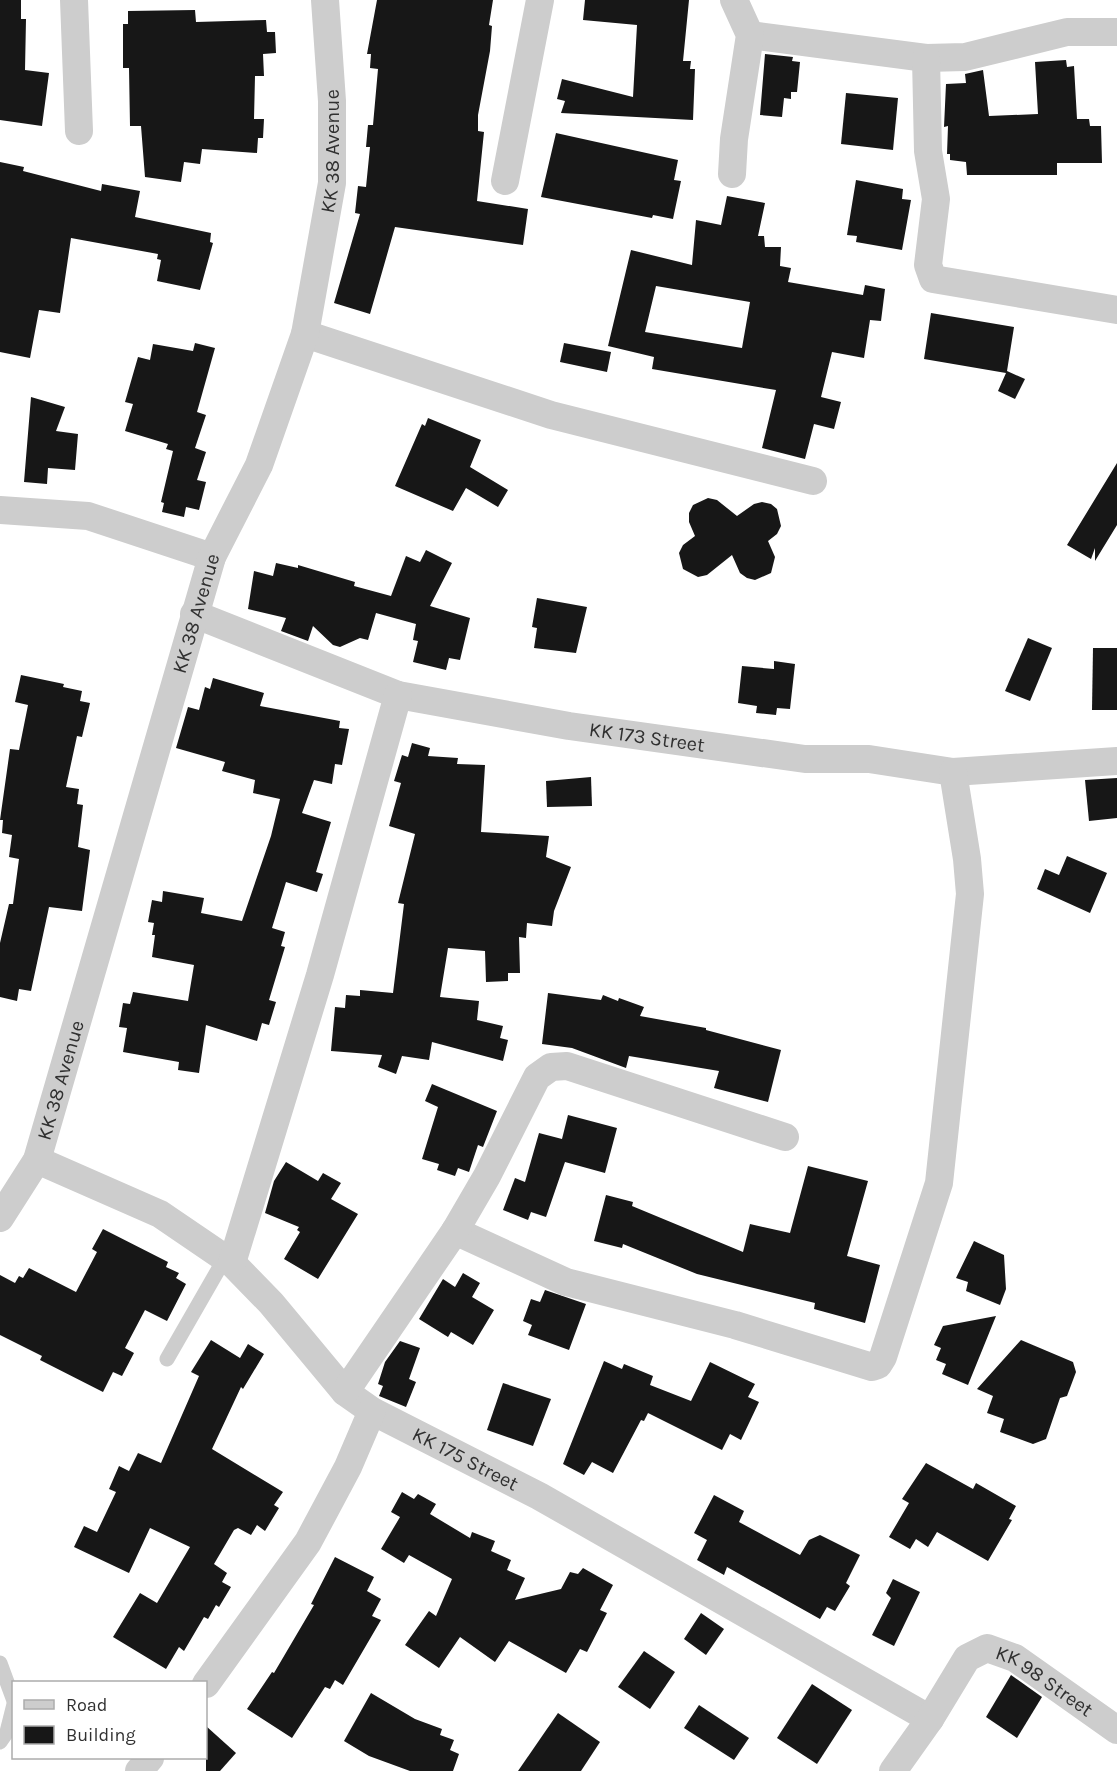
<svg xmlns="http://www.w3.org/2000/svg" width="1117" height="1771" font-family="Karla,sans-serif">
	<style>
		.building { fill: #171717; fill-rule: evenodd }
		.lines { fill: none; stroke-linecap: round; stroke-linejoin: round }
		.service { stroke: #cdcdcd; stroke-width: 15 }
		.minor { stroke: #cdcdcd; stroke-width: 28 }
		.labels { text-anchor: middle; stroke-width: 6; stroke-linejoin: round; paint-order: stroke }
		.street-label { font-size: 20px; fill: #303030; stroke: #fff }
	</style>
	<rect width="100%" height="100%" fill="#fff"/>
	<g class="building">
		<path d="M0,0H21V19H26L25,70L49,73L42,126L0,120Z"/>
		<path d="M377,0H493L489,25L492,26L490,51L478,115V131L484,132L477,201L528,209L523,245L395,227L370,314L334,303L360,214L355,213L358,186L366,187L370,147H366L368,125H373L378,69L370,68L371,54H367Z"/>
		<path d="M585,0H689L683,61H691L690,69H695L693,120L561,113L565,101L557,99L562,79L633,97L637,25L583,20Z"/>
		<path d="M195,10L196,22L266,20L267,32H275L276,53L263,54L264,76H255L254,119H264L263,138H258L257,153L202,149L200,164L184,162L181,182L145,177L141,126H130L129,68H123V24H128V11Z"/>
		<path d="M765,54L793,57L792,61L800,62L797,92H791V99L784,98L782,117L760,115Z"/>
		<path d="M1066,60L1067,67L1074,66L1077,119H1089L1090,126H1101L1102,163H1057V175H967L966,162L950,160V154H947L948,126L944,127L946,84L966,83L965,74L983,70L989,116L1038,114L1035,62Z"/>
		<path d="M846,93L898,98L893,150L841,144Z"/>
		<path d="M556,133L678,160L674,180L681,181L673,219L653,215L652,218L541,197Z"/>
		<path d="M0,162L24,167L23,171L101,191L102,184L140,191L135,217L211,233L210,242L213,243L200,290L157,281L161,260L157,259L158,254L71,238L60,313L39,310L30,358L0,352Z"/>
		<path d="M856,180L903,189L902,199L911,200L902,250L856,242L857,236L847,235Z"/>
		<path d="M727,196L765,203L758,236H764L765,247H781L780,266L791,268L788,282L863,295L865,285L885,289L881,321L870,320L864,358L832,352L821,397L841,402L834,429L814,424L805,459L762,448L776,390L652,369L654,357L608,346L631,250L692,265L696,220L721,225ZM656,286L750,302L742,348L645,332Z"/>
		<path d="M931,313L1014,327L1007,371L1025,379L1015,399L998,391L1006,373L924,359Z"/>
		<path d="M195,343L215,348L197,412L206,415L195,448L206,452L197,480L206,482L199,510L186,507L184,517L162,512L164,503L161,502L173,451L166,449L168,444L125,431L133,404L125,402L138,357L150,360L153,344L193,351Z"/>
		<path d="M564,343L611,352L607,372L560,362Z"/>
		<path d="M31,397L65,407L56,431L78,434L75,470L48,468L47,484L24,482Z"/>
		<path d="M428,418L481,440L470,467L508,490L498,507L466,488L453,511L395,486L422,424L425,426Z"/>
		<path d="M1117,463V525L1095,561V548L1091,559L1067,545Z"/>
		<path d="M708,498L717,500L737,516L754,504L762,502L771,504L777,509L781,526L777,534L768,541L775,557L771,573L755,580L747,578L740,573L732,555L707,575L698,577L683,569L679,553L683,545L695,536L689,522V513L693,505Z"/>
		<path d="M426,550L452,563L430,606L470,618L460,660L449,658L446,670L413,662L418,641L413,640L416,624L376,613L368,640L360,638L340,647L333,645L313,626L308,641L281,631L286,618L248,609L254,571L273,576L276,563L298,568V565L355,582L354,586L391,596L406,556L420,562Z"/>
		<path d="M537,598L587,607L576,653L534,648L537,628L532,627Z"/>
		<path d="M1028,638L1052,648L1030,701L1005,691Z"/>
		<path d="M1093,648H1117V710H1092Z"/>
		<path d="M774,661L795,664L790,709L777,708L776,715L756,713L757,706L738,703L742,666L774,669Z"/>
		<path d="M21,675L64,684L63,687L82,691L80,701L90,703L82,737L77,736L66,787L79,789L77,804L83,805L78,847L90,850L82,911L49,907L31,991L19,989L17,1001L0,997V943L9,904H13L19,859L9,857L12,835L2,833L3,820H0L10,749L19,750L28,705L15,702Z"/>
		<path d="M213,678L264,693L260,706L340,721L339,728L349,729L342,765L335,764L332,784L314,780L302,813L331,822L316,872L323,874L317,892L286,882L272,928L285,932L281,946L285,947L269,1000L276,1002L269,1025L262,1023L257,1041L206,1025L199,1073L178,1070L179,1062L123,1052L127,1028L119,1027L123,1003L130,1004L133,992L188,1001L194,965L152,957L155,935H152L154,923L148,922L152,900L162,902L163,891L204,898L201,913L242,921L271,836L280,799L253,793L255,780L222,771L225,762L176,748L188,707L199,710L205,687L210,689Z"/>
		<path d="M412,743L430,748L428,756L458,758L457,764L485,765L481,832L549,836L546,857L571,867L554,911L552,926L527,923L526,938L519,937L520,973H508V981L486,982L485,951L448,948L440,997L479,1001L477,1020L503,1026L500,1038L508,1040L503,1061L432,1042L429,1060L402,1056L396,1074L378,1067L382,1055L331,1051L335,1007L345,1008L346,995L360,996V990L393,993L404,904L398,903L415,834L389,826L401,783L394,781L402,755L408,757Z"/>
		<path d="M591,777L592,806L547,807L546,781Z"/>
		<path d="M1117,778V818L1089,821L1085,780Z"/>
		<path d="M1067,856L1107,873L1090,913L1037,889L1045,869L1059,875Z"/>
		<path d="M548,993L601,1000L603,995L618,1001L619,998L644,1007L640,1016L706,1028V1030L781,1050L768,1102L714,1088L719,1071L629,1056L626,1068L572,1048L542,1044Z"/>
		<path d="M432,1084L497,1111L483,1147L478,1145L469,1172L458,1168L455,1176L437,1170L439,1164L422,1159L438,1107L425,1101Z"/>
		<path d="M568,1115L617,1128L605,1173L565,1162L546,1217L531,1212L528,1220L503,1210L515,1178L525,1182L539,1133L562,1139Z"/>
		<path d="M286,1162L318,1181L323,1173L341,1183L331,1199L358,1214L318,1279L284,1259L300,1232L297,1230L299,1227L265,1213L274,1181Z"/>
		<path d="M808,1166L868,1181L847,1256L880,1265L865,1323L814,1309L815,1303L697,1274L623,1244L622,1248L594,1241L606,1195L633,1202L632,1206L743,1252L750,1224L790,1233Z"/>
		<path d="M103,1229L168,1262L166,1267L179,1273L176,1278L186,1284L167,1321L145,1310L125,1348L134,1353L122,1376L113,1372L103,1392L40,1360L42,1356L0,1335V1275L15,1283L19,1276L23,1278L29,1268L76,1292L97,1252L92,1249Z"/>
		<path d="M974,1241L1004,1255L1006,1289L1000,1305L966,1291L968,1282L956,1278Z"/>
		<path d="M463,1273L480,1283L472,1297L494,1310L473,1345L451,1332L448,1337L419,1319L443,1279L455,1287Z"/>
		<path d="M545,1290L586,1304L569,1350L528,1335L532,1325L523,1321L531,1299L540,1302Z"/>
		<path d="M996,1316L968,1385L942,1374L946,1364L936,1360L941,1348L934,1345L943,1326Z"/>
		<path d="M211,1340L240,1358L248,1344L264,1354L243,1389L241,1387L212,1449L283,1492L274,1505L279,1508L265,1531L257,1525L251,1535L238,1528L234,1530L214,1564L227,1573L222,1582L231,1587L219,1607L216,1605L208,1619L204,1617L184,1651L179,1647L166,1669L113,1637L140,1593L157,1603L190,1547L150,1528L129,1573L74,1547L84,1526L97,1532L116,1492L109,1489L119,1466L129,1471L138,1453L161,1463L199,1376L191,1372Z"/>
		<path d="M1021,1340L1073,1362L1076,1372L1067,1396L1060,1398L1046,1439L1033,1444L1000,1432L1004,1419L987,1413L993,1396L977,1389Z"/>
		<path d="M400,1341L420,1348L409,1379L416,1382L406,1407L379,1396L383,1386L378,1384L385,1362Z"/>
		<path d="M604,1361L622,1369L624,1364L653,1376L650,1385L691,1401L710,1362L755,1384L748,1397L759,1402L741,1440L730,1434L722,1450L648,1413L644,1421L641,1420L613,1473L592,1462L584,1475L563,1464Z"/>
		<path d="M503,1383L551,1399L533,1446L487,1430Z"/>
		<path d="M926,1463L973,1489L976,1483L1016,1506L1009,1519L1012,1520L988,1561L937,1532L928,1547L916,1539L910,1549L889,1537L909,1503L902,1499Z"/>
		<path d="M402,1492L414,1499L418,1494L436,1504L430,1514L470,1538L472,1532L495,1541L491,1551L511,1560L507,1570L525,1578L515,1600L561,1589L570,1572L578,1574L583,1568L613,1585L600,1610L607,1613L587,1652L580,1649L566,1673L509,1641L495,1662L460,1637L439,1668L405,1645L429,1611L436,1616L452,1579L409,1555L404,1563L381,1549L400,1517L391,1512Z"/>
		<path d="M714,1495L744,1511L739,1522L800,1555L809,1540L820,1535L860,1555L846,1583L850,1586L835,1611L827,1607L820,1619L727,1567L724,1575L697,1560L707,1540L694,1533Z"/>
		<path d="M335,1557L374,1577L367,1591L381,1599L372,1616L381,1620L343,1685L335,1680L330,1689L325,1687L292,1738L247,1709L272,1672L274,1673L314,1605L311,1604Z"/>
		<path d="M893,1579L920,1592L894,1646L872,1635L891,1598L886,1593Z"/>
		<path d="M701,1613L724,1629L706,1655L684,1639Z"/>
		<path d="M644,1651L675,1672L650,1709L618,1687Z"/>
		<path d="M1011,1675L1042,1697L1017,1738L986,1717Z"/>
		<path d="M812,1684L852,1710L817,1764L777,1738Z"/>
		<path d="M371,1693L415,1719L442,1729L440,1735L454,1740L450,1750L459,1754L453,1771H410L369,1756L344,1741Z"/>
		<path d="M699,1705L749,1738L734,1760L684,1728Z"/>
		<path d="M558,1713L600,1742L581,1771H518Z"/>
		<path d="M206,1726L236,1753L220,1771H206Z"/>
	</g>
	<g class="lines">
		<g class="service">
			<path d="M167,1359L225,1258"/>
			<path d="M0,1663L14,1701"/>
			<path d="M0,1742L7,1732L14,1704"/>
		</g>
		<g class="minor">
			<path d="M74,0L79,131"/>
			<path d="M750,35L926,58L965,57L1067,32H1117"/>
			<path d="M926,58L928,151L936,199L928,265L933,279L1117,310"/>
			<path d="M732,174L734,139L750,35L734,0"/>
			<path d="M505,181L540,0"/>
			<path d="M305,334L551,415L813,481"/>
			<path d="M0,510L88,516L212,557"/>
			<path id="s1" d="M194,614L398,695L569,726L805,759H869L953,772L1117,761"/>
			<path id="s2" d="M37,1160L160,1214L232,1263L271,1303L345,1392L372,1411L539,1496L930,1719"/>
			<path id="s3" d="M0,1218L37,1160L212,557L259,465L305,334L332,183V101L325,0"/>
			<path d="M455,1231L566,1282L735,1325L872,1367L878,1365L883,1357L939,1183L970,894L967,859L953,772"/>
			<path d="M232,1263L320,975L398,695"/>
			<path d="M345,1392L455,1231L487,1176L537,1077L551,1067L567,1066L785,1137"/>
			<path d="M206,1684L308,1542L348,1467L372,1411"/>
			<path d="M139,1771L150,1758"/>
			<path id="s4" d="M893,1771L930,1719L967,1658L987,1648L1015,1658L1117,1730"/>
		</g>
	</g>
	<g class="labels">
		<g class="street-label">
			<text dy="7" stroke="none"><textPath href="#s3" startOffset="1124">KK 38 Avenue</textPath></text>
			<text dy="7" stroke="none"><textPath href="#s3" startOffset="638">KK 38 Avenue</textPath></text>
			<text dy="7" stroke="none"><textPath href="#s1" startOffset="472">KK 173 Street</textPath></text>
			<text dy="7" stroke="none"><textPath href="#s3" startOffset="152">KK 38 Avenue</textPath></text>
			<text dy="7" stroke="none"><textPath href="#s2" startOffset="531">KK 175 Street</textPath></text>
			<text dy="7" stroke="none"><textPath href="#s4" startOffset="224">KK 98 Street</textPath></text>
		</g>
	</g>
	<rect x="12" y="1681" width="195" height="78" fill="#ffffff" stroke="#acacac" stroke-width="1.5"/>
	<rect x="24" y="1700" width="30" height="9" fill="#cdcdcd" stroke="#acacac" stroke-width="1.5"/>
	<text x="66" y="1711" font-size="18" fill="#303030">Road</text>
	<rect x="24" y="1726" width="30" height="18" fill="#171717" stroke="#acacac" stroke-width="1.5"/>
	<text x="66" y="1741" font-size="18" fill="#303030">Building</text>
</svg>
